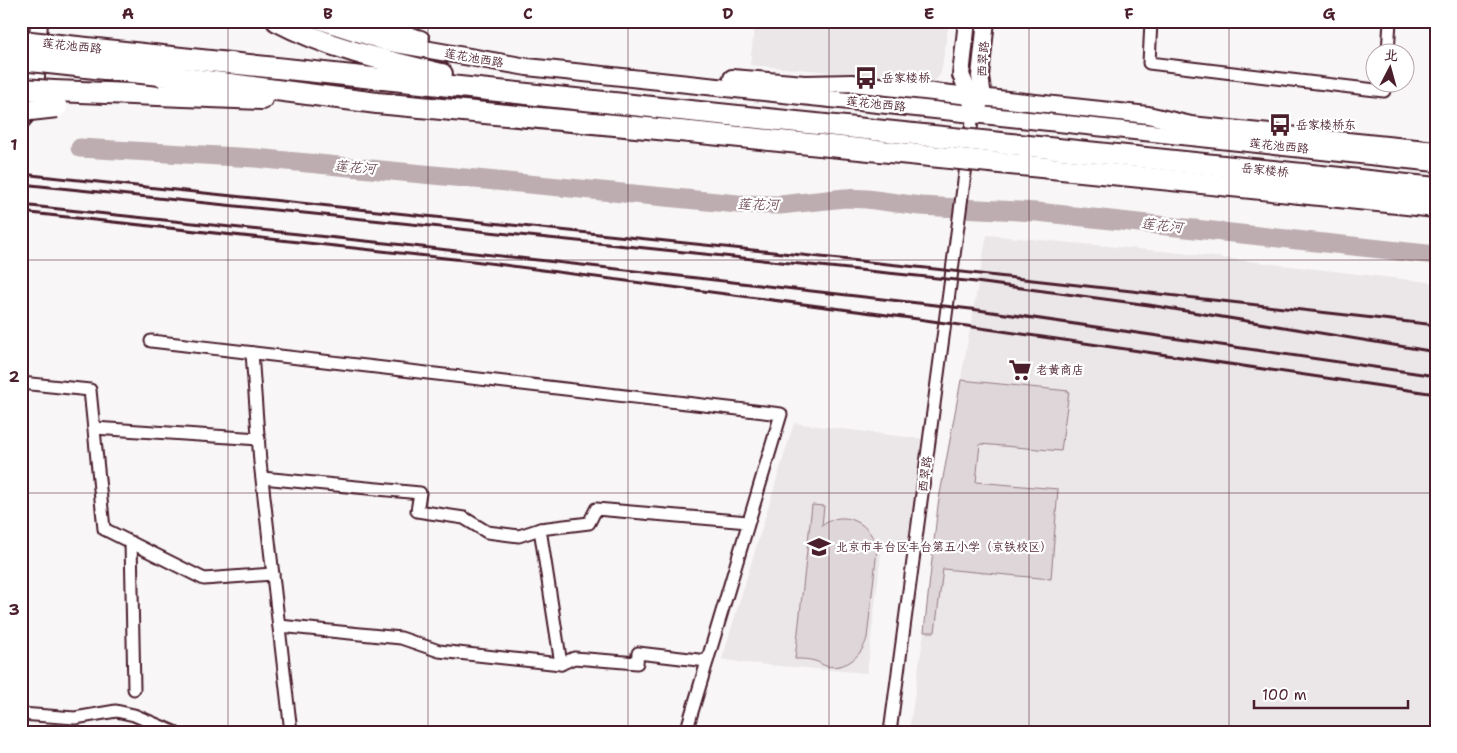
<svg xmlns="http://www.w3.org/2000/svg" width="1457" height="753" font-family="'Shantell Sans','LXGW WenKai TC',sans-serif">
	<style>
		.built { fill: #ebe6e8 }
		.green { fill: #ded6d9; stroke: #947a82 }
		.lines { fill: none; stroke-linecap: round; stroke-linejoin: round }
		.river { stroke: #bdadb0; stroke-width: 19 }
		.street-casing { stroke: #4a1f2b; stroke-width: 15 }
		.secondary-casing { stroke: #4a1f2b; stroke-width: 20 }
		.highway-casing { stroke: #4a1f2b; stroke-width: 24 }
		.street { stroke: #fff; stroke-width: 11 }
		.secondary { stroke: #fff; stroke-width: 16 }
		.highway { stroke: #fff; stroke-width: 20 }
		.rail { stroke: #4a1f2b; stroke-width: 3 }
		.highway-bridge-casing { stroke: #4a1f2b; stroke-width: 24; stroke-linecap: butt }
		.highway-bridge { stroke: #fff; stroke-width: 20 }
		.grid { fill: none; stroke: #4a1f2b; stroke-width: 1; stroke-opacity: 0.55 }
		.labels { text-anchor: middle; stroke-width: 4.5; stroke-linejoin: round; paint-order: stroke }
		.street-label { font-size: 12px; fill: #4a1f2b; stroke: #fff }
		.poi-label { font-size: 12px; fill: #4a1f2b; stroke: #fff; text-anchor: start }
		.water-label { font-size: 14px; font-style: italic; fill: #72515a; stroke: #fff }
		.neatline { fill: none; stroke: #4a1f2b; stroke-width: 2 }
		.grid-label { font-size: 16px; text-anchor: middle; font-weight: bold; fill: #4a1f2b }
	</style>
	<rect width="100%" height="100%" fill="#f8f6f7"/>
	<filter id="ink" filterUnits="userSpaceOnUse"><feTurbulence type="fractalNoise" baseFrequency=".02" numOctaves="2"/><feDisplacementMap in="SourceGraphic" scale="10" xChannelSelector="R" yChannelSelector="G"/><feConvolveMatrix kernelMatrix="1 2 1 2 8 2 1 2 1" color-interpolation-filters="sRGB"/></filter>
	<g filter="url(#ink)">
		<g class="built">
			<path d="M755,21H949L941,73L935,81L750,65Z"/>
			<path d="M987,235L1171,252L1436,283V732H909L924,632L938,505Z"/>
			<path d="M794,423L922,439L908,549L882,546L867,673L745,663L722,659Z"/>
			<path d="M21,725L102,730L106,732H21Z"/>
		</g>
		<g class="green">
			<path d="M961,380L1069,391L1061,451L980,444L976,482L1058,489L1051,579L943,569L935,632H924L938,505Z"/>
			<path d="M812,505L824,506L822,526C843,507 873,524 877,550L867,638C862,656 846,670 826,666C822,665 819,662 815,661C808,659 801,659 795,659Z"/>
		</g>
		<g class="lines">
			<path class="river" d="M80,148L255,158L738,204L780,205L845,198L867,199L920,206L1037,212L1436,255"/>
			<defs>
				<g id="street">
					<path d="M1151,21L1149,63L1384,91L1385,82"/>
					<path d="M1388,52L1390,21"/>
					<path d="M151,341L781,414L686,732"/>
					<path d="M252,353L260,462L291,732"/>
					<path d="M21,383L90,390L104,529L204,579L273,574"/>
					<path d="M94,428L259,439"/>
					<path d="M262,478L420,493L417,511L464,518L487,532L519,536L540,529"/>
					<path d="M131,542L134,689"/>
					<path d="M279,626L401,638L439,651L561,664L574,658L637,663L638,653L707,661"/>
					<path d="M561,664L540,529L589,523L596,509L748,522"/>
					<path d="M21,714L75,718L116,711L134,715L174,732"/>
					<path d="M890,732L973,114"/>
				</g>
				<g id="secondary">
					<path d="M320,21L385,42L527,67L1436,163"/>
					<path d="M358,21L421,39"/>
					<path d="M967,21L961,75L970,96L972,105"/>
					<path d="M732,78L805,84L852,83L942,93L1148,115L1191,125L1436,150"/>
					<path d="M978,106L983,97L980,76L986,21"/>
					<path d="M21,121C29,113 32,106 35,95L39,21"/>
				</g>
				<g id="highway">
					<path d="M277,21C328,48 386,61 442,74"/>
					<path d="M162,56L690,111"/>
					<path d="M160,75L377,103L690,132"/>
					<path d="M54,91L262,99"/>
					<path d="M1302,174L1436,188"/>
					<path d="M1300,193L1436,207"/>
				</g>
			</defs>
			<use href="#street" class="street-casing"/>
			<use href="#secondary" class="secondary-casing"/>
			<use href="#highway" class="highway-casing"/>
			<use href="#street" class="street"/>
			<use href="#secondary" class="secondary"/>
			<use href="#highway" class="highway"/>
			<g class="rail">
				<path d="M21,174L926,268L1436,325"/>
				<path d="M21,184L976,282L1149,305L1436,352"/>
				<path d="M21,205L404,245L971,309L1436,376"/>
				<path d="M21,212L473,261L918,319L1436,394"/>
			</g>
			<defs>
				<g id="highway-bridge">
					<path d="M21,41L162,56"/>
					<path d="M21,60L160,75"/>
					<path d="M21,89L54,91"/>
					<path d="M21,111L57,107"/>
					<path d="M690,111L1302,174"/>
					<path d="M690,132L1300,193"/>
				</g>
			</defs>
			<use href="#highway-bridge" class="highway-bridge-casing"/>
			<use href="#highway-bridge" class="highway-bridge"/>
		</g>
	</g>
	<path class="grid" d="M228,21V732M428,21V732M628,21V732M829,21V732M1029,21V732M1229,21V732M21,260H1436M21,493H1436"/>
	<defs>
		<symbol id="bus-bare" viewBox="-9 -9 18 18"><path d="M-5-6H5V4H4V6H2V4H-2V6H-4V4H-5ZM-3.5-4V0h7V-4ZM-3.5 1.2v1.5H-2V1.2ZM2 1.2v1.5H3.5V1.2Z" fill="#4a1f2b" stroke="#fff" stroke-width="2.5" paint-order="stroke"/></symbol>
		<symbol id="supermarket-bare" viewBox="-9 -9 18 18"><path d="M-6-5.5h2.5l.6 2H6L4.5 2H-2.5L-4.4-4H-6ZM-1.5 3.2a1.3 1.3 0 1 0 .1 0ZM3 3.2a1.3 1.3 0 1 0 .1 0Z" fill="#4a1f2b" stroke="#fff" stroke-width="2.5" paint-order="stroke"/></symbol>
		<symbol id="school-bare" viewBox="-9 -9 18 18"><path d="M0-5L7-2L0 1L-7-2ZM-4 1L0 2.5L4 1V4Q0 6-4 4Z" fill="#4a1f2b" stroke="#fff" stroke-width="2.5" paint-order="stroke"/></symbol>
	</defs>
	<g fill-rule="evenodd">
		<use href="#bus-bare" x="850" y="62" width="32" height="32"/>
		<use href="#bus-bare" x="1264" y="109" width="32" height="32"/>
		<use href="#supermarket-bare" x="1004" y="354" width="32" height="32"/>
		<use href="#school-bare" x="803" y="531" width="32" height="32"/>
	</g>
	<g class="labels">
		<g class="street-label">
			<text transform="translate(72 46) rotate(6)" y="4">莲花池西路</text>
			<text transform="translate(474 58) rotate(10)" y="4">莲花池西路</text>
			<text transform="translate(983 59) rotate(-86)" y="4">西翠路</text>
			<text transform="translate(876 104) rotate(6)" y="4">莲花池西路</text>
			<text transform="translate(1279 146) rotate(6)" y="4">莲花池西路</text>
			<text transform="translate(1265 170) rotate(6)" y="4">岳家楼桥</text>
			<text transform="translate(925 474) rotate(-82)" y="4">西翠路</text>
		</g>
		<g class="poi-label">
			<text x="882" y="82">岳家楼桥</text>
			<text x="1296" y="129">岳家楼桥东</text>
			<text x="1036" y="374">老黄商店</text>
			<text x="836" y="551">北京市丰台区丰台第五小学（京铁校区）</text>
		</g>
		<g class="water-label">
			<text transform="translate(355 167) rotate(5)" y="5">莲花河</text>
			<text transform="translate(758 204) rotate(1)" y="5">莲花河</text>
			<text transform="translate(1162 225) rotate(6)" y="5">莲花河</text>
		</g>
	</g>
	<rect width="1457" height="753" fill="none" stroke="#fff" stroke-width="55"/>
	<g transform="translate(1390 68) rotate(6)"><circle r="24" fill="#ffffff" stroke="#b7a5aa"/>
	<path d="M0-4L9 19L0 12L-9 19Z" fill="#4a1f2b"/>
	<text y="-8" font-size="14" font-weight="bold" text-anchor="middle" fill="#4a1f2b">北</text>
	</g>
	<path d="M1254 700v8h154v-8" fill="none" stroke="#4a1f2b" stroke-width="2.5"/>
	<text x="1262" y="700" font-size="15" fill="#4a1f2b" stroke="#ffffff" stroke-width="4" paint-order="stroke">100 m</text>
	<rect x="28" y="28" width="1402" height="698" class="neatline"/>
	<g class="grid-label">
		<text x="128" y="19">A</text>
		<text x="328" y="19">B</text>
		<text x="528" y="19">C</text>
		<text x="728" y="19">D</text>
		<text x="929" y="19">E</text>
		<text x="1129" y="19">F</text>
		<text x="1329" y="19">G</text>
		<text x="14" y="150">1</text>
		<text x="14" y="382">2</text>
		<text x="14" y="615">3</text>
	</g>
</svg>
